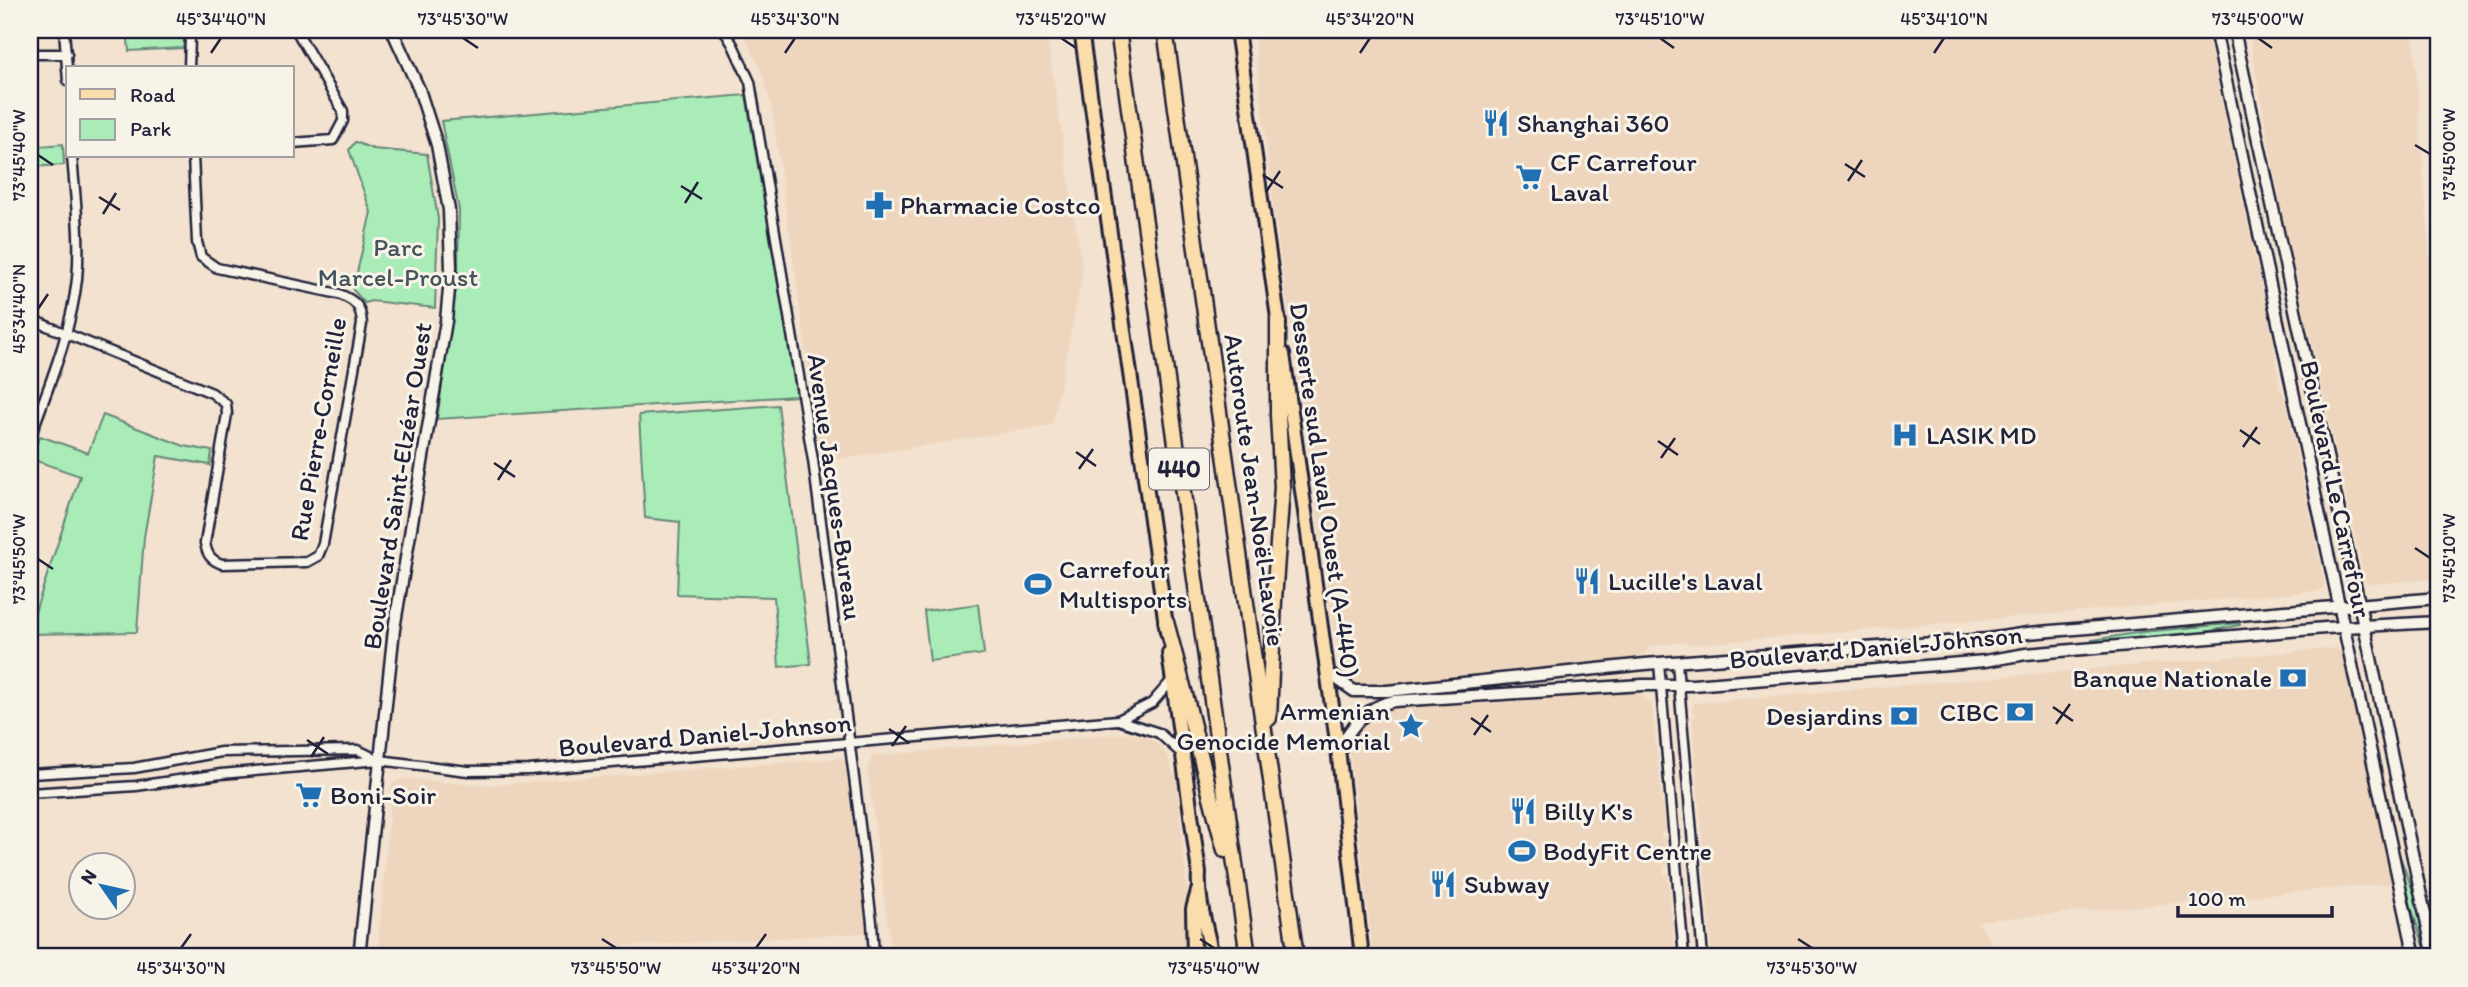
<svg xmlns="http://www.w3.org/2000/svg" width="2468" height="987" font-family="Itim,sans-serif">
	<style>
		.built { fill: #eed6be }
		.green { fill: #a9ecb7; stroke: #668779; stroke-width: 2 }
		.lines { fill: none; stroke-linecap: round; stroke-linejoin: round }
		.minor-casing { stroke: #22223b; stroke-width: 13 }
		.tertiary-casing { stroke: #22223b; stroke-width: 15 }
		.primary-casing { stroke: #22223b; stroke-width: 18 }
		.motorway-casing { stroke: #22223b; stroke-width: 19 }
		.minor { stroke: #f7f3e8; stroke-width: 8 }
		.tertiary { stroke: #f7f3e8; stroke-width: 10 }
		.primary { stroke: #faddab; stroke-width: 12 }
		.motorway { stroke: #faddab; stroke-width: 14 }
		.ticks { fill: none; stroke: #22223b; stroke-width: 2.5 }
		.labels { text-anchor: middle; stroke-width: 6; stroke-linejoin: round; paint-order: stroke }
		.shield { fill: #f7f3e8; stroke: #62616f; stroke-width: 2 }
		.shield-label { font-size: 24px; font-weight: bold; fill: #22223b }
		.poi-label { font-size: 26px; fill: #22223b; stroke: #f7f3e8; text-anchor: start }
		.park-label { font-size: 26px; fill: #44545a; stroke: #f7f3e8 }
		.street-label { font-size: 26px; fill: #22223b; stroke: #f7f3e8 }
		.neatline { fill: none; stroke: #22223b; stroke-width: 2.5 }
		.ticks-label { font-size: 18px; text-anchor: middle; fill: #22223b }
	</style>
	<rect width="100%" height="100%" fill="#f2e2cf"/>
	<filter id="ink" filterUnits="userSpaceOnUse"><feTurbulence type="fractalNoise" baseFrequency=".0143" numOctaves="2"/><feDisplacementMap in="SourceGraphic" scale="14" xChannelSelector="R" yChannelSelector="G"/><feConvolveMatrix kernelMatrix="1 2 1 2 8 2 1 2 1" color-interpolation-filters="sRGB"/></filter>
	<g filter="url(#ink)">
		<g class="built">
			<path d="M741,30H1046L1083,273L1052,425L822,462L771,104L760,67Z"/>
			<path d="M1253,30H2206L2273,341L2280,389L2284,393L2325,586L2318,591L1690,645L1684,642L1650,646L1644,654L1634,659L1512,670L1417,683L1366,686L1356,684L1343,668L1334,634L1273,204Z"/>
			<path d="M2248,30H2413L2431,276L2438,308V579L2369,584L2365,581L2280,203Z"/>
			<path d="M2337,648L2342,653L2394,883L1977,921L2001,957H1712L1692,718L1695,717V712H1692L1694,703Z"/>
			<path d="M1636,692L1645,697L1652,705L1665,832L1661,833L1662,838H1665L1667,866H1664V874L1668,875L1675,957H1373L1350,756L1352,739L1363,721L1381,709L1394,706L1437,703L1468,705Z"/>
			<path d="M1127,733L1144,736L1159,745L1169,758L1173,773L1176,774L1189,909L1190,957H892L867,768L873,756Z"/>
			<path d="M844,758L867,933L434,957H377L392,783L406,778L449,783L495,785Z"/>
		</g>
		<g class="green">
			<path d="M127,30H181L185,35L183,48L129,51Z"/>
			<path d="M746,95L797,396L437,419L458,275L459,210L441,121Z"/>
			<path d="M355,142L373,149L427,154L438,219L435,308L371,301L365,303L353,290L371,212L349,150Z"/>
			<path d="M63,144L64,165L30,167V147Z"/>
			<path d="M778,405L811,664L779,667L774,597L677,594L680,522L645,518L639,415Z"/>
			<path d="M103,415L184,446L212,451L210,465L158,456L144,537L137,632L30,634V627L80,476L31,459L40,436L88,453Z"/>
			<path d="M978,604L984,654L930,661L924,611Z"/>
			<path d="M2240,623V625L2200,633L2092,642V640L2142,632Z"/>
			<path d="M2399,854L2416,899L2425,949L2410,904Z"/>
			<path d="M1983,950L1988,957H1828Z"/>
		</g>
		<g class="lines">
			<defs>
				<g id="minor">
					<path d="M64,30L68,81"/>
					<path d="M724,30L733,45L750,82L813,460L856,793L872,922L874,957"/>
					<path d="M30,54H67"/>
					<path d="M189,68L190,37L197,30"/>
					<path d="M292,143L333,140L343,121V111L296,30"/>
					<path d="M30,319L212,393L226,404L227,414L205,543C207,555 211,560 222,564L307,562L318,556L323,544L362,324C361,306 356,301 339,294L217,268L201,257L197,242L193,156"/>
					<path d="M30,438C48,387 71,334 77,279C81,238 75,196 72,156"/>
					<path d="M1659,663L1684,957"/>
					<path d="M1677,663L1703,957"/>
					<path d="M1118,720L1159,733L1182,754"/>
					<path d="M30,774L134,768L221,752L358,750L379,760"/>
					<path d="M30,793L136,786L221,774L379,760L468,771L529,770L1118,720L1152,703L1173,679"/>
				</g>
				<g id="tertiary">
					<path d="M2215,30L2415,957"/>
					<path d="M2234,30L2368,644L2434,957"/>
					<path d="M1327,672L1354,691H1387L1645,664L1988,639L2028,633L2438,598"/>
					<path d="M1338,749C1353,725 1365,707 1394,701L1642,685H1693L1985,661L2026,654L2325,628L2438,622"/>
					<path d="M359,957L394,629L446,321L451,268L449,210L437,145L419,89L392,30"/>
				</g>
				<g id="primary">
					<path d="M1081,30L1167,632"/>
					<path d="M1237,30L1279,325"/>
					<path d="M1283,354L1338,749L1362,957"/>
					<path d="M1169,653L1199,873C1197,901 1207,929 1212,957"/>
					<path d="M1194,957L1193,909L1198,891"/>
				</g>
				<g id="motorway">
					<path d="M1118,30L1248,957"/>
					<path d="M1165,30L1296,957"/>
					<path d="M1166,622C1187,698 1204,774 1225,850"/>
					<path d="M1269,718L1274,600L1282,487L1278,415V318"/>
				</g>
			</defs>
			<use href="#minor" class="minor-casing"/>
			<use href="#tertiary" class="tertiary-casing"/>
			<use href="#primary" class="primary-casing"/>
			<use href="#motorway" class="motorway-casing"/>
			<use href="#minor" class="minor"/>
			<use href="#tertiary" class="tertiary"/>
			<use href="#primary" class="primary"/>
			<use href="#motorway" class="motorway"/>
		</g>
	</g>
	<path class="ticks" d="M463,38L478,48M1061,38L1076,48M1660,38L1674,48M2258,38L2272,48M211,53L221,38M785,53L795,38M1360,53L1370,38M1934,53L1944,38M2415,145L2430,154M38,155L53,165M1845,164L1865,177M1263,175L1283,188M1848,181L1862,160M681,186L702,199M1266,192L1280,171M99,197L120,210M685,203L698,182M103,214L116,193M38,309L48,294M2240,430L2260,444M1658,441L1678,455M2243,447L2257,427M1076,452L1096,466M1661,458L1675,438M494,463L515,477M1079,469L1093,449M498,480L511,460M2415,548L2430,558M38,559L53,569M2053,707L2073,721M1471,718L1491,732M2056,724L2070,704M889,729L909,743M1474,735L1488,715M307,740L328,754M892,746L906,726M311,757L324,737M602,939L616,948M1200,939L1214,948M1798,939L1812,948M181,948L191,934M756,948L766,934"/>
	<defs>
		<symbol id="restaurant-bare" viewBox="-9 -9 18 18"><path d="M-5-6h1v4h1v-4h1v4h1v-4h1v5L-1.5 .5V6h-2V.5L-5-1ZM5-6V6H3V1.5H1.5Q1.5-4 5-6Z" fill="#1f6fb2" stroke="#f7f3e8" stroke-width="2.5" paint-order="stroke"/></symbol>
		<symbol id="supermarket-bare" viewBox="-9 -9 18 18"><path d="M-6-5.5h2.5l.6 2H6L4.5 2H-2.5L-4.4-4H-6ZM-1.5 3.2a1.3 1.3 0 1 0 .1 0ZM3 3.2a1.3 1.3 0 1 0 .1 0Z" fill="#1f6fb2" stroke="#f7f3e8" stroke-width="2.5" paint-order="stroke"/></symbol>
		<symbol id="pharmacy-bare" viewBox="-9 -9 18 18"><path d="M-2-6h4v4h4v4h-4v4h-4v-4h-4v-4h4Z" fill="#1f6fb2" stroke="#f7f3e8" stroke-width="2.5" paint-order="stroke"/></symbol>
		<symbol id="hospital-bare" viewBox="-9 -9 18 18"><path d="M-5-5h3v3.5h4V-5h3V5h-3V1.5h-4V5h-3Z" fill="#1f6fb2" stroke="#f7f3e8" stroke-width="2.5" paint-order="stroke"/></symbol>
		<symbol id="stadium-bare" viewBox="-9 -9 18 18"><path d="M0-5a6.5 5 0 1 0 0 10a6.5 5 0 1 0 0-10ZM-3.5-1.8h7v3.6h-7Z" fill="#1f6fb2" stroke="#f7f3e8" stroke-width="2.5" paint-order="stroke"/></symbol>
		<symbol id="bank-bare" viewBox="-9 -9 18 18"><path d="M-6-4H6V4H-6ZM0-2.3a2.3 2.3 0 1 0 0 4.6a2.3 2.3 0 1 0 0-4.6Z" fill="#1f6fb2" stroke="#f7f3e8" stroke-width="2.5" paint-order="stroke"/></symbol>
		<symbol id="sight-bare" viewBox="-9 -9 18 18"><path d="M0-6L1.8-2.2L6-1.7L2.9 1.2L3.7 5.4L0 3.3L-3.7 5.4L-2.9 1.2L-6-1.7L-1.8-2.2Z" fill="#1f6fb2" stroke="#f7f3e8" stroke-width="2.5" paint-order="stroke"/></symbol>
	</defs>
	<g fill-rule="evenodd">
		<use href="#restaurant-bare" x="1477" y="104" width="38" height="38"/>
		<use href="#supermarket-bare" x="1510" y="158" width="38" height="38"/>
		<use href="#pharmacy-bare" x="860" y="186" width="38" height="38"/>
		<use href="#hospital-bare" x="1886" y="416" width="38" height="38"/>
		<use href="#restaurant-bare" x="1568" y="562" width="38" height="38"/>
		<use href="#stadium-bare" x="1019" y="565" width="38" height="38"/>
		<use href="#bank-bare" x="2274" y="659" width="38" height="38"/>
		<use href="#bank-bare" x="2001" y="693" width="38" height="38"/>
		<use href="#bank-bare" x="1885" y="697" width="38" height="38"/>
		<use href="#sight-bare" x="1392" y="707" width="38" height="38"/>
		<use href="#supermarket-bare" x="290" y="776" width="38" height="38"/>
		<use href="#restaurant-bare" x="1504" y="792" width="38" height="38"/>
		<use href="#stadium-bare" x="1503" y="832" width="38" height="38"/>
		<use href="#restaurant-bare" x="1424" y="865" width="38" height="38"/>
	</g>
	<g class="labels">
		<rect class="shield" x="1149" y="448.5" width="60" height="41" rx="5"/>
		<g class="shield-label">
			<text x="1179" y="477">440</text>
		</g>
		<g class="poi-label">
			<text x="1517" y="132">Shanghai 360</text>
			<text x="1550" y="171">CF Carrefour<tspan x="1550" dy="30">Laval</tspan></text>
			<text x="900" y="214">Pharmacie Costco</text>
			<text x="1926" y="444">LASIK MD</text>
			<text x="1059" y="578">Carrefour<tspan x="1059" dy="30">Multisports</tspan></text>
			<text x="1608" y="590">Lucille's Laval</text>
			<text x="2272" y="687" text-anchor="end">Banque Nationale</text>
			<text x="1390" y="720" text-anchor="end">Armenian<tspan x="1390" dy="30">Genocide Memorial</tspan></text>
			<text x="1999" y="721" text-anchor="end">CIBC</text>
			<text x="1883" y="725" text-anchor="end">Desjardins</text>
			<text x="330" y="804">Boni-Soir</text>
			<text x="1544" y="820">Billy K's</text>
			<text x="1543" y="860">BodyFit Centre</text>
			<text x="1464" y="893">Subway</text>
		</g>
		<g class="park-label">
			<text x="398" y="256">Parc<tspan x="398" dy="30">Marcel-Proust</tspan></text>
		</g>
		<g class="street-label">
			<text transform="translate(318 429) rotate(-80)" y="9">Rue Pierre-Corneille</text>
			<text transform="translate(397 486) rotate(-81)" y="9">Boulevard Saint-Elzéar Ouest</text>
			<text transform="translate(835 487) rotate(82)" y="9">Avenue Jacques-Bureau</text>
			<text transform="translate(2336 489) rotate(78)" y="9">Boulevard Le Carrefour</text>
			<text transform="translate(1255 490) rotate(82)" y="9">Autoroute Jean-Noël-Lavoie</text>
			<text transform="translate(1325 490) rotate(82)" y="9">Desserte sud Laval Ouest (A-440)</text>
			<text transform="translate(1876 647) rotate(-5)" y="9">Boulevard Daniel-Johnson</text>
			<text transform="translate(705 735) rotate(-5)" y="9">Boulevard Daniel-Johnson</text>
		</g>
	</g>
	<rect width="2468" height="987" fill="none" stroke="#f7f3e8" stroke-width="77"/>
	<rect x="66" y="66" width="228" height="91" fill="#f7f3e8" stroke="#a29fa3" stroke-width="2"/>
	<rect x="80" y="89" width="35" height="10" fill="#faddab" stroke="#a29fa3" stroke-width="2"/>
	<text x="130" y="102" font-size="21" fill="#22223b">Road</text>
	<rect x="80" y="119" width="35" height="21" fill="#a9ecb7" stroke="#a29fa3" stroke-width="2"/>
	<text x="130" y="136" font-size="21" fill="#22223b">Park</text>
	<g transform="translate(102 886) rotate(304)"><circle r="33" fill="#f7f3e8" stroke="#a29fa3" stroke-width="2"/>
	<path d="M0-5L12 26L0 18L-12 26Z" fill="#1f6fb2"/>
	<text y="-10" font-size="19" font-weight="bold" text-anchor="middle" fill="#22223b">N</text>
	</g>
	<path d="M2178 906v10h154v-10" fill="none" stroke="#22223b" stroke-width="3.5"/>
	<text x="2188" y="906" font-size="21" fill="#22223b" stroke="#f7f3e8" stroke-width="5" paint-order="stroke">100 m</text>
	<rect x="38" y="38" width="2392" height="910" class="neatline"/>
	<g class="ticks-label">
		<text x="221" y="25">45°34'40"N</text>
		<text x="463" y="25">73°45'30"W</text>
		<text x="795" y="25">45°34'30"N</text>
		<text x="1061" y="25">73°45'20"W</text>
		<text x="1370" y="25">45°34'20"N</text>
		<text x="1660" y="25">73°45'10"W</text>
		<text x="1944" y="25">45°34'10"N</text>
		<text x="2258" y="25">73°45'00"W</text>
		<text transform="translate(2449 154) rotate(-90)" y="6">73°45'00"W</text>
		<text transform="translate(19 155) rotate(-90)" y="6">73°45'40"W</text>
		<text transform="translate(19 309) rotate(-90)" y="6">45°34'40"N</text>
		<text transform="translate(2449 558) rotate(-90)" y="6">73°45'10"W</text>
		<text transform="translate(19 559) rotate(-90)" y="6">73°45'50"W</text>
		<text x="181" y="974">45°34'30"N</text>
		<text x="616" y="974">73°45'50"W</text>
		<text x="756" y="974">45°34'20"N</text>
		<text x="1214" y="974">73°45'40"W</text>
		<text x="1812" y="974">73°45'30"W</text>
	</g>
</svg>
